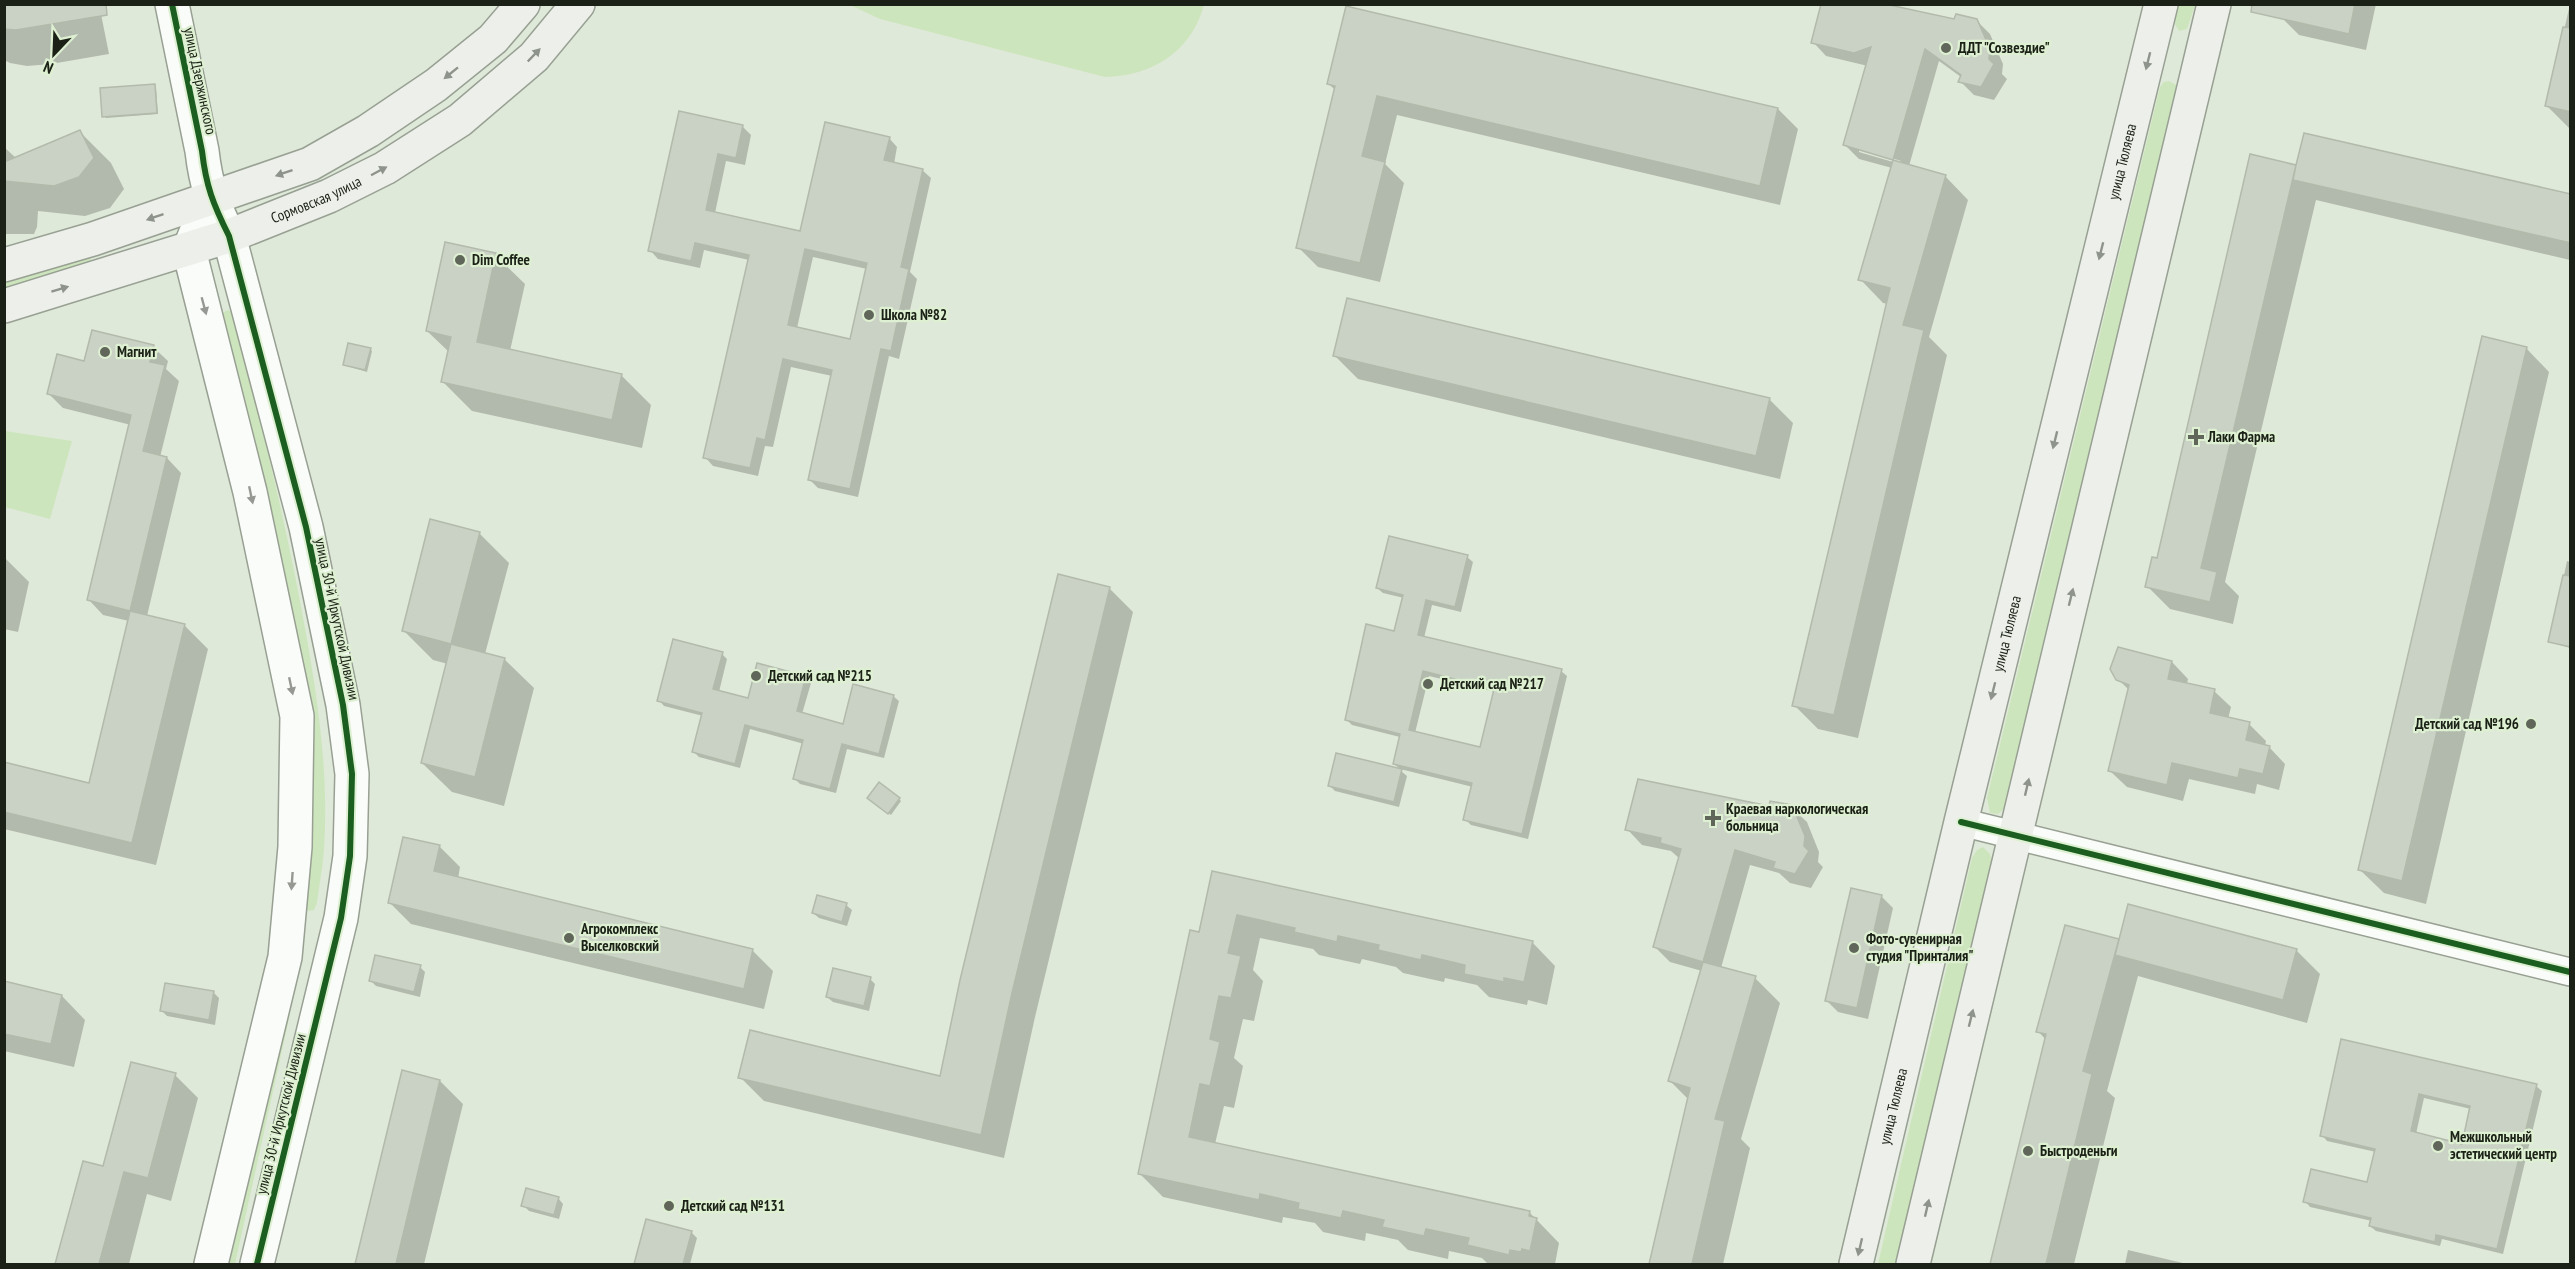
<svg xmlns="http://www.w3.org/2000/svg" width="2575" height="1269" font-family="'PT Sans Narrow',sans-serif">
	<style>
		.green { fill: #cde5bc }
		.shadow { fill: #0003; fill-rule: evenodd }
		.building { fill: #cad2c5; stroke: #b2baac; stroke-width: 1.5; fill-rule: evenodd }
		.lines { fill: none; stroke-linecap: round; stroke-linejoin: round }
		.minor-casing { stroke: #98a093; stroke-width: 30 }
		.tertiary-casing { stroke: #98a093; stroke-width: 36 }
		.secondary-casing { stroke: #98a093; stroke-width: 36 }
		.minor { stroke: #fafcf9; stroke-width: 27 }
		.tertiary { stroke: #fafcf9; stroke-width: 33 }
		.secondary { stroke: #edf0ea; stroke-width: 33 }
		.cycleway-casing { stroke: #def0d2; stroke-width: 10 }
		.cycleway { stroke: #1b5e20; stroke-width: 6 }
		.oneway { fill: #8e938b }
		.oneway2 { fill: #969993 }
		.poi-dot { fill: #60675a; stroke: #def0d2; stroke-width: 2 }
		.labels { text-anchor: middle; stroke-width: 4.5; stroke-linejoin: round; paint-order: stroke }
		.poi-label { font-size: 15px; font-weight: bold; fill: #1b2116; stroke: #def0d2; text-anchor: start }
		.street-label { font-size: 15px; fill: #1b2116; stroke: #def0d2 }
	</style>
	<rect width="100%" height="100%" fill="#dfe9d9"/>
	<g class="green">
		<path d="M850,5H1204C1191,52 1152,76 1105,77L880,19Z"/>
		<path d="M2177,5H2195L2187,29L2179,31L2175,24Z"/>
		<path d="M2169,81L2176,85L2178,95L2004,809L1998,814L1990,813L1987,798L2160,87L2164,82Z"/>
		<path d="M89,253L92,263L5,289V278Z"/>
		<path d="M228,310L233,313C260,418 286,522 305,628C318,700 329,774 324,849C323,867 319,885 317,903L314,910L308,911L304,906L311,848L221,318L224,312Z"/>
		<path d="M5,431L72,441L50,519L5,507Z"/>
		<path d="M1983,847L1990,854L1992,863L1898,1264H1878L1972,858L1977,850Z"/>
		<path d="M280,1013L290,1014L235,1264H220Z"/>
	</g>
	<g class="shadow">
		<path d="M4,4H99L109,54L51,64L27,66L10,63L4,60Z"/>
		<path d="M2285,4H2376L2366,50L2299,35L2282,18Z"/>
		<path d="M2570,4V129L2547,106Z"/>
		<path d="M1976,20L1990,34L2003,64L2002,74L2007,79L1994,100L1974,95L1960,81L1961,77L1939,61L1909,166L1945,176L1968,200L1929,337L1947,355L1858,738L1818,729L1794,705L1888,304L1883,303L1860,279L1892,168L1859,159L1845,145L1868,66L1826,56L1813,42L1955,21ZM1859,148L1901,161L1900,164L1859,152Z"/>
		<path d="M1329,84L1778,109L1798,129L1780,205L1397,115L1385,164L1404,183L1380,282L1318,267L1298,247L1336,91Z"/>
		<path d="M154,85L156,88L158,114L106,118L104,116Z"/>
		<path d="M680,113L743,127L751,135L745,165L726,161L715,213L802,233L889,138L897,147L894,164L922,170L931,178L910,272L917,279L899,359L889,356L858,497L818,488L809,479L832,376L791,367L773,447L765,446L758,476L713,466L705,457L749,260L704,250L700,268L658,259L650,250ZM813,257L867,269L851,341L797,328Z"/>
		<path d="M80,132L111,163L124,189L110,208L85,216L38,211L37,227L34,234H4V147L17,159Z"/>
		<path d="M2252,156L2298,167L2570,195V260L2316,200L2225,582L2239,596L2233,624L2170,609L2147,586L2158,560Z"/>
		<path d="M495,255L525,284L510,351L622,376L651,405L642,448L472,411L442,381L449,352L427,331Z"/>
		<path d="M153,347L168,361L166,369L179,381L160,457L167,458L181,473L147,616L184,625L208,649L156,865L4,829V764L90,785L129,621L103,615L89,600L131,425L63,408L48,393Z"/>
		<path d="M2526,348L2549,372L2426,904L2384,893L2360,870Z"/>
		<path d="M370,349L372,351L367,372L344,365Z"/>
		<path d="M1335,356L1769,399L1793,423L1780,479L1358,379Z"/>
		<path d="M479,533L509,563L485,654L504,659L534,688L504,806L452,792L422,763L448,664L433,660L403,630Z"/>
		<path d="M4,557L29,582L18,632L4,629Z"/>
		<path d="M1467,557L1473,562L1461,612L1432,605L1424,638L1561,671L1567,676L1528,839L1471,825L1465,819L1473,787L1400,769L1394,764L1400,737L1352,725L1347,720L1395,633L1404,598L1383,593L1377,588ZM1429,676L1495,692L1481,749L1415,733Z"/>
		<path d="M2567,561L2570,562V648L2550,642Z"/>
		<path d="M1109,588L1133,612L1035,1017L1004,1158L764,1101L740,1077H941Z"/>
		<path d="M722,654L727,659L719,692L749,700L805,677L811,683L802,714L844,725L893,696L899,701L884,758L847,749L836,793L800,784L794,778L804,744L750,729L740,768L699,757L693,751L703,716L664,706L659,700Z"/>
		<path d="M2172,662L2188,679L2187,684L2214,691L2231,707L2228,719L2249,724L2266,741L2265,746L2269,747L2285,764L2279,790L2257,784L2255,794L2189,779L2183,801L2127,787L2110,771L2129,690L2118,679Z"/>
		<path d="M1401,771L1407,776L1399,807L1335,791L1330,786Z"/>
		<path d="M899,799L901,801L891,815L871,800Z"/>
		<path d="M1791,807L1807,822L1819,852L1818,862L1823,867L1811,888L1790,883L1779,873L1750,865L1721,968L1755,978L1780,1003L1741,1139L1750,1148L1723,1264H1650L1689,1100L1670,1081L1702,971L1670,962L1655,947L1680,859L1671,851L1642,845L1627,829L1770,808Z"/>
		<path d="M439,846L460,867L458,879L752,950L773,971L764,1009L411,924L390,903Z"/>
		<path d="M1213,873L1532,942L1555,966L1547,1005L1528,1000L1527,1005L1489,997L1477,985L1445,978L1444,982L1403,973L1396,967L1362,959L1360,964L1319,955L1313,949L1260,938L1253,970L1263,981L1254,1021L1243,1019L1234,1058L1243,1066L1234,1108L1224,1106L1215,1144L1530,1213L1559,1243L1555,1264H1488L1482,1258L1449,1251L1448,1259L1408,1250L1398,1240L1366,1233L1365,1241L1323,1232L1315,1223L1283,1217L1282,1223L1163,1197L1139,1173Z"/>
		<path d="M1881,896L1893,908L1868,1019L1838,1012L1827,1001Z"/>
		<path d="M846,905L852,910L847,926L819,918L813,913Z"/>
		<path d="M2118,940L2296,950L2320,974L2307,1023L2138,976L2107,1091L2115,1098L2074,1264H1991L2046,1040L2038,1031Z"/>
		<path d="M420,967L425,972L420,997L376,986L371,981Z"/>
		<path d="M870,979L875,984L869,1011L833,1002L827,997Z"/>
		<path d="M4,983L62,996L85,1020L74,1067L4,1051Z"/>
		<path d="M166,984L214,993L219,998L215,1025L167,1016L161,1010Z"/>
		<path d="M2343,1041L2536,1086L2542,1091L2503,1254L2442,1239L2440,1246L2376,1231L2370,1226L2372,1221L2310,1207L2305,1201L2368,1184L2376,1152L2327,1141L2322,1135ZM2424,1098L2471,1109L2463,1145L2416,1134Z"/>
		<path d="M403,1072L440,1081L463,1104L424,1264H356Z"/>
		<path d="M175,1075L198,1098L171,1201L147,1194L129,1264H60L57,1262L104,1168Z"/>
		<path d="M558,1198L563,1204L559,1219L529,1211L523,1205Z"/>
		<path d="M647,1220L691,1232L697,1238L690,1264H635Z"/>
		<path d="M2128,1250L2187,1264H2125Z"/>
	</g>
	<g class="building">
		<path d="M4,4H106L107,15L16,30L4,29Z"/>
		<path d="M1821,4H1885L1954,19L1956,14L1977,19L1990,49L1989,59L1994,64L1981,87L1958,82L1961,75L1925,49L1893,160L1843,145L1871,47L1854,53L1811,43Z"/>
		<path d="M2252,4H2355L2349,34L2251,12Z"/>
		<path d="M1346,6L1778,108L1760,186L1377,96L1362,156L1385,162L1360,263L1296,248L1335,86L1327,84Z"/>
		<path d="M2563,27L2571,28V112L2545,106Z"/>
		<path d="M155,84L157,113L102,117L100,88Z"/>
		<path d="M679,111L743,125L736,158L718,154L706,210L800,231L825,122L890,137L884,160L923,169L901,267L909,269L891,351L881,349L850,489L808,480L832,370L783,359L765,440L757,438L750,468L703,458L749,255L695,243L691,261L648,251ZM805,249L867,263L850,339L788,325Z"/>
		<path d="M80,130L94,158L79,177L54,186L4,181V162Z"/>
		<path d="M2304,133L2571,194V243L2293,180L2296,165L2201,568L2217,572L2210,602L2145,587L2152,557L2157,558L2250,154L2296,165Z"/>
		<path d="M1893,160L1946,175L1903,325L1924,330L1834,715L1792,706L1890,288L1858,280Z"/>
		<path d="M445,242L496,253L477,342L622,374L612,420L441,382L451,337L426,331Z"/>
		<path d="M1347,298L1770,398L1756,456L1333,356Z"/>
		<path d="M92,330L154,345L150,362L165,365L143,451L167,457L130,611L87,600L131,415L47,394L57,354L84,361Z"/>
		<path d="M2482,336L2527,347L2402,881L2358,870Z"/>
		<path d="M348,343L371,348L365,370L343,365Z"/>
		<path d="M430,519L480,532L451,644L402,631Z"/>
		<path d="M1389,536L1468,555L1455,607L1426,600L1418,635L1562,669L1522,834L1463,820L1472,783L1393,764L1400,734L1345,720L1366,624L1394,631L1403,595L1376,588ZM1423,671L1494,689L1480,747L1409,730Z"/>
		<path d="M1058,574L1110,587L1012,993L981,1135L738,1078L750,1030L940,1076L960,980Z"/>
		<path d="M2563,575L2571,576V647L2548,642Z"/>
		<path d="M130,611L185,624L132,843L4,812V762L89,783Z"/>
		<path d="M673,639L723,652L713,689L748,698L757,663L806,676L797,711L843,724L853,684L894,695L879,754L842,744L830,789L793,779L803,740L745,725L735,764L692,752L702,713L657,701Z"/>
		<path d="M451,644L505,658L475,777L421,763Z"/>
		<path d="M2118,647L2172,661L2168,679L2215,689L2210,713L2250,722L2246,740L2270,746L2263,774L2240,769L2238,778L2172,763L2167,785L2108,771L2129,685L2116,680L2110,669Z"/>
		<path d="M1336,753L1402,769L1394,802L1328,786Z"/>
		<path d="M1638,779L1769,806L1770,801L1792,805L1805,836L1804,846L1809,851L1795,874L1773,868L1775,862L1735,850L1703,962L1653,947L1681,849L1660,843L1661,838L1625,830Z"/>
		<path d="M879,782L900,798L888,814L867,798Z"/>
		<path d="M403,837L440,845L434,871L753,949L744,989L388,903Z"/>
		<path d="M1212,871L1533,941L1524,982L1504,978V982L1464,974L1465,965L1422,955L1421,960L1378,950L1379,945L1338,936L1337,942L1294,932L1295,928L1237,915L1228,953L1241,956L1231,998L1219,996L1210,1039L1220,1042L1210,1086L1200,1084L1189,1137L1530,1211L1529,1216L1537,1218L1530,1251L1522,1249L1521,1252L1510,1250L1509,1255L1467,1245L1469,1238L1426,1229L1424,1236L1382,1227L1384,1220L1343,1211L1341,1218L1298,1209L1299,1203L1260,1194L1259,1200L1138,1174L1190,930L1199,932Z"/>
		<path d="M1851,888L1882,895L1857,1008L1825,1001Z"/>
		<path d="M817,895L847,903L842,922L812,913Z"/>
		<path d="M2128,904L2297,949L2283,1000L2115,955Z"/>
		<path d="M2065,925L2119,939L2083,1071L2092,1074L2046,1264H1990L2046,1034L2036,1032Z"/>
		<path d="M375,955L421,965L414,992L369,981Z"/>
		<path d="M1703,962L1756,976L1715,1119L1725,1121L1692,1264H1649L1690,1088L1668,1081Z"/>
		<path d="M833,968L871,977L864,1006L826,997Z"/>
		<path d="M4,981L62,995L51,1044L4,1034Z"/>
		<path d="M165,983L214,991L209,1020L160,1011Z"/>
		<path d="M2341,1039L2537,1084L2497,1249L2436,1235L2435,1242L2369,1226L2371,1218L2303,1202L2311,1169L2367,1182L2375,1149L2320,1136ZM2419,1094L2470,1106L2462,1144L2411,1131Z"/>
		<path d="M131,1062L176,1073L148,1178L124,1172L99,1264H55L83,1161L103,1166Z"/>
		<path d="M402,1070L440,1080L396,1264H355Z"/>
		<path d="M526,1188L559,1197L554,1215L521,1206Z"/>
		<path d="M646,1219L692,1231L683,1264H634Z"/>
	</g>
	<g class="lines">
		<defs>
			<path id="minor" d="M1961,822L2570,972"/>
			<g id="tertiary">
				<path d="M172,4L202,151C206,186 213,204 229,236L306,527L343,705L352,774L350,856L341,918L257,1264"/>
				<path d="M200,222L189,250L250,492L297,716L295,847L285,957L211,1264"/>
			</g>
			<g id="secondary">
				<path d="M4,265L93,239L310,164L368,131L436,85L493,39L523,4"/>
				<path id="s1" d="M4,306L229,236L329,196L385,168L460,120L534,57L578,4"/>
				<path id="s2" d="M1856,1264L1961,822L2161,4"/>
				<path d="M1913,1264L2214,4"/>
			</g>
		</defs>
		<use href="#minor" class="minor-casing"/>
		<use href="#tertiary" class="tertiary-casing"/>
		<use href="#secondary" class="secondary-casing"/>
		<use href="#minor" class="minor"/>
		<use href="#tertiary" class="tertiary"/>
		<use href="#secondary" class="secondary"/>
		<defs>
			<g id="cycleway">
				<path d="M172,4L202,151C206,186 213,204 229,236L306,527L343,705L352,774L350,856L341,918L257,1264"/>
				<path d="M1961,822L2570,972"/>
			</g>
		</defs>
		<use href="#cycleway" class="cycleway-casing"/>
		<use href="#cycleway" class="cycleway"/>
	</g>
	<defs><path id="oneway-solid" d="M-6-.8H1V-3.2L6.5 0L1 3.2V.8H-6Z" transform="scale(1.5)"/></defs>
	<g class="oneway">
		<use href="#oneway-solid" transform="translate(534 55) rotate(-46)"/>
		<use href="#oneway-solid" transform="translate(2148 61) rotate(104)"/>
		<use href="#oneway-solid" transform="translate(451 73) rotate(141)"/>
		<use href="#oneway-solid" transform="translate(379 171) rotate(-28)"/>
		<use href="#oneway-solid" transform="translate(284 173) rotate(161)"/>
		<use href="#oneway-solid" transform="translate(155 217) rotate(161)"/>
		<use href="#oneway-solid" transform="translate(2101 251) rotate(104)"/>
		<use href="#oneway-solid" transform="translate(60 289) rotate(-17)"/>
		<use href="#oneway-solid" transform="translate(2055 440) rotate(104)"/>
		<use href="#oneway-solid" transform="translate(2071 597) rotate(-76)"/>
		<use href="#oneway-solid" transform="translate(1993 691) rotate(104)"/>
		<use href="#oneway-solid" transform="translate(2027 787) rotate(-77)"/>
		<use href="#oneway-solid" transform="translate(1971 1018) rotate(-76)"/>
		<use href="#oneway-solid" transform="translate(1927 1208) rotate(-77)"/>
		<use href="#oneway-solid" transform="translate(1860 1247) rotate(103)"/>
	</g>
	<g class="oneway2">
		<use href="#oneway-solid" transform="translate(204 306) rotate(75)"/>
		<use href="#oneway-solid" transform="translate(251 495) rotate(78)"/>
		<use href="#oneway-solid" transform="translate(291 686) rotate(78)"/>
		<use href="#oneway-solid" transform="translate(292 881) rotate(94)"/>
	</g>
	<g class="poi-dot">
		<circle cx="1946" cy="48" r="6"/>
		<circle cx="460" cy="260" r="6"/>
		<circle cx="869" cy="315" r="6"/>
		<circle cx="105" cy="352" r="6"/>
		<path d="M2193 428h6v6h6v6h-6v6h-6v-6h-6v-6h6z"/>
		<circle cx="756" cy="676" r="6"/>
		<circle cx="1428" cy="684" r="6"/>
		<circle cx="2531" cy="724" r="6"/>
		<path d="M1710 809h6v6h6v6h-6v6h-6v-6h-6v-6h6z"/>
		<circle cx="569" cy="938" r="6"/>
		<circle cx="1854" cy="948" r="6"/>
		<circle cx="2438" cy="1146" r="6"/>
		<circle cx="2028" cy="1151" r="6"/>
		<circle cx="669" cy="1206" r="6"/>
	</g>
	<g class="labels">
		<g class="poi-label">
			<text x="1958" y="53">ДДТ "Созвездие"</text>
			<text x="472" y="265">Dim Coffee</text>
			<text x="881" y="320">Школа №82</text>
			<text x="117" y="357">Магнит</text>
			<text x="2208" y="442">Лаки Фарма</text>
			<text x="768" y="681">Детский сад №215</text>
			<text x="1440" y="689">Детский сад №217</text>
			<text x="2519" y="729" text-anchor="end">Детский сад №196</text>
			<text x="1726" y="814">Краевая наркологическая<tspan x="1726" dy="17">больница</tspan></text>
			<text x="581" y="934">Агрокомплекс<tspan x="581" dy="17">Выселковский</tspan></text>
			<text x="1866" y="944">Фото-сувенирная<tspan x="1866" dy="17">студия "Принталия"</tspan></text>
			<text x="2450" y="1142">Межшкольный<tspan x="2450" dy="17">эстетический центр</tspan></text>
			<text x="2040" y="1156">Быстроденьги</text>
			<text x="681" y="1211">Детский сад №131</text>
		</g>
		<g class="street-label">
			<text transform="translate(200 81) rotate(78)" y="5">улица Дзержинского</text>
			<text dy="5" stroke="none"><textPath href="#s2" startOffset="1134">улица Тюляева</textPath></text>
			<text dy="5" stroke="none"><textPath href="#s1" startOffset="330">Сормовская улица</textPath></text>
			<text transform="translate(337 619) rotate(78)" y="5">улица 30-й Иркутской Дивизии</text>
			<text dy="5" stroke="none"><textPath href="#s2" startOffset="648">улица Тюляева</textPath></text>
			<text dy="5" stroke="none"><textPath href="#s2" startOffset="162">улица Тюляева</textPath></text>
			<text transform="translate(281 1114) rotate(-76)" y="5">улица 30-й Иркутской Дивизии</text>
		</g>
	</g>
	<rect width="2575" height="1269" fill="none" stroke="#1b2116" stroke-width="12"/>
	<g transform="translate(54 54) rotate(203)" stroke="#def0d2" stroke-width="4.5" paint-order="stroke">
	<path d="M0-4.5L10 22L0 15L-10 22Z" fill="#1b2116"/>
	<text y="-9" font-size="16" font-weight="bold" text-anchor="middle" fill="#1b2116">N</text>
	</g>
</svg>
